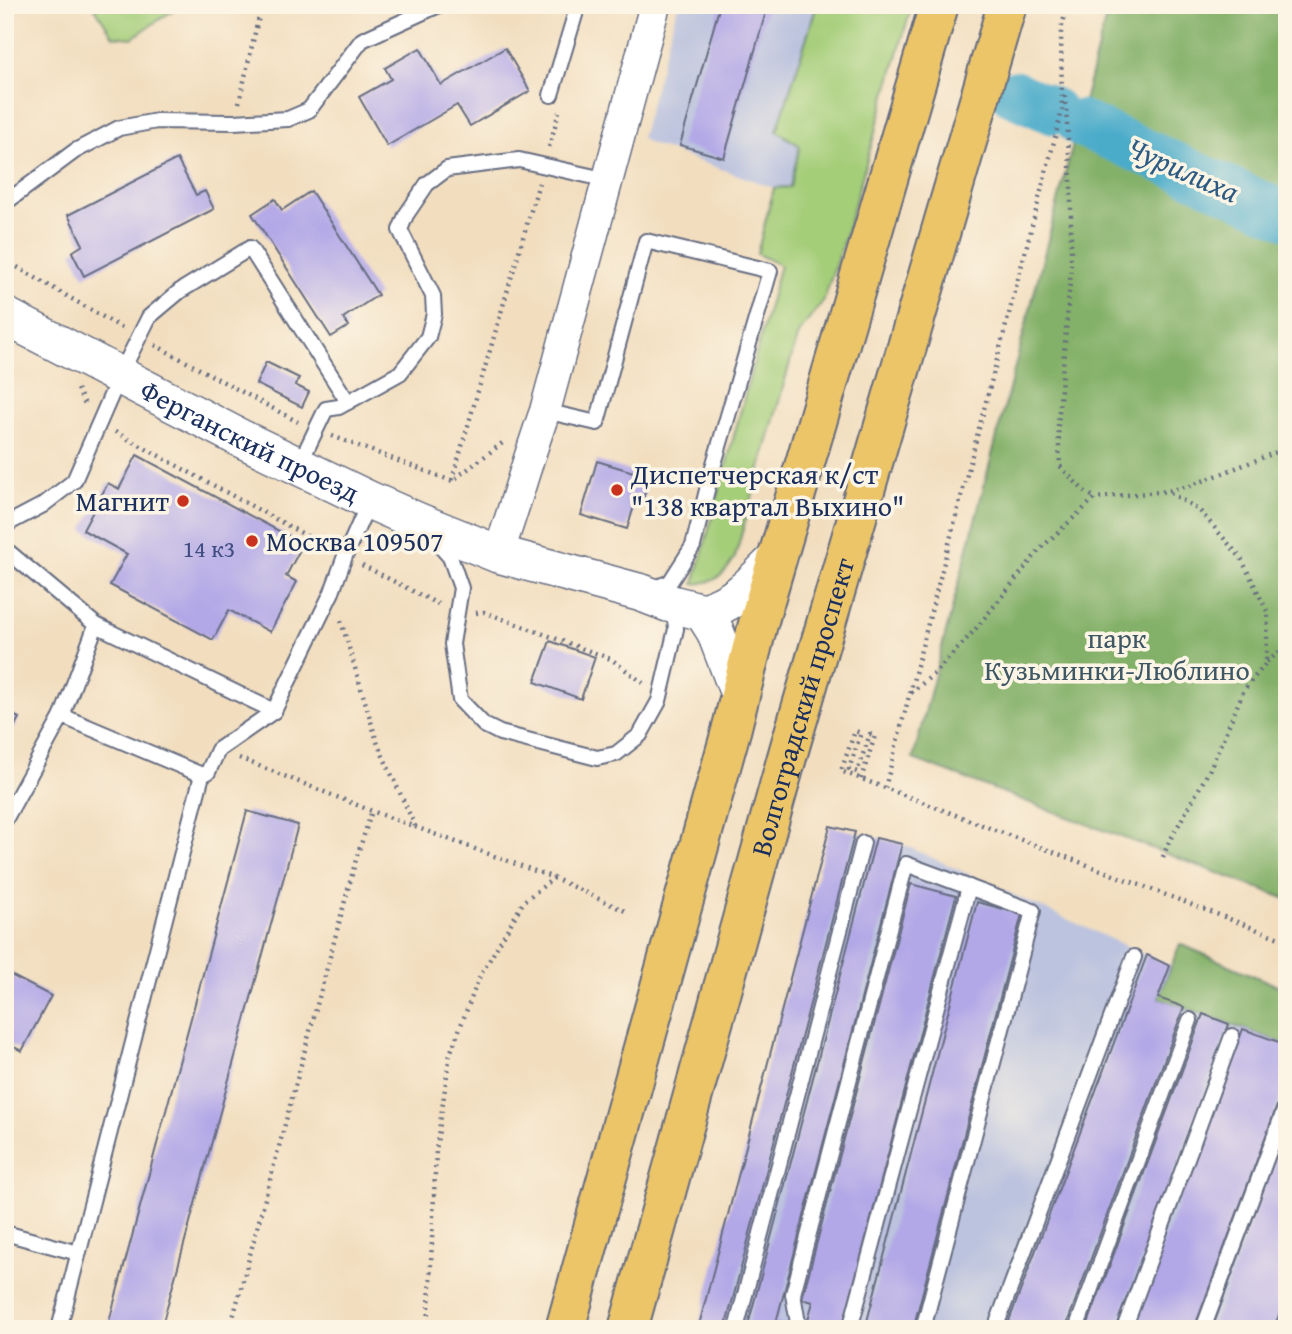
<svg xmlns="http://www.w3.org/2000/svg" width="1292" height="1334" font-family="'Gentium Book Plus',serif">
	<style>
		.industrial { fill: #bcc3de }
		.green { fill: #a5ce79; stroke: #607e6c; stroke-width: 2 }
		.forest { fill: #84b169; stroke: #507064; stroke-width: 2 }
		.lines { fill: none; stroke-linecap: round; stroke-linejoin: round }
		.river { stroke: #4bacca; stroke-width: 47 }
		.building { fill: #b2a8e7 }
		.service-casing { stroke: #666c80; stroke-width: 18 }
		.minor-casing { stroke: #666c80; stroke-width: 33 }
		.tertiary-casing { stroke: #666c80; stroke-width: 40 }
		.primary-casing { stroke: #666c80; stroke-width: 42 }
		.path { stroke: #666c80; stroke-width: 4.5; stroke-dasharray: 2 5; stroke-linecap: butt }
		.service { stroke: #fff; stroke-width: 14 }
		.minor { stroke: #fff; stroke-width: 30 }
		.tertiary { stroke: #fff; stroke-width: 37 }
		.primary { stroke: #edc569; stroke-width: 38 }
		.poi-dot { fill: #c8321e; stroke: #fcf5e5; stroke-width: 2.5 }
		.labels { text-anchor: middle; stroke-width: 7; stroke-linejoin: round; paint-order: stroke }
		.number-label { font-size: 24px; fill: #414d80 }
		.street-label { font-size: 28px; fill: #1b2f5e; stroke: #fcf5e5 }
		.poi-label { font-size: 28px; fill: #1b2f5e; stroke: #fcf5e5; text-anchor: start }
		.park-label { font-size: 28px; fill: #3e5765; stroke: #fcf5e5 }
		.water-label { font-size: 30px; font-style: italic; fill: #2c5b84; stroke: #fcf5e5 }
	</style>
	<rect width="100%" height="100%" fill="#fcf5e5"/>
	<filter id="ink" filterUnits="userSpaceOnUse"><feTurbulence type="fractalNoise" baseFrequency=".0143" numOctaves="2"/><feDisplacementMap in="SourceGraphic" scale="14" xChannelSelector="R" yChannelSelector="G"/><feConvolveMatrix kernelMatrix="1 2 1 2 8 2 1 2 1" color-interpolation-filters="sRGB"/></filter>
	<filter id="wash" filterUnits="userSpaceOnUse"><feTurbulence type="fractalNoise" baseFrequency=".00686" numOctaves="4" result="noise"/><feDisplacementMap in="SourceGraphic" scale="28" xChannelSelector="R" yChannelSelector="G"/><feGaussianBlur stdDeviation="1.57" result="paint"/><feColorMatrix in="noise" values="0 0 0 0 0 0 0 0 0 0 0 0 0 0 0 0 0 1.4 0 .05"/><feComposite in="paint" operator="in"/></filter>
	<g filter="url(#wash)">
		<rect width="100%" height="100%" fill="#f2debf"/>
		<g class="industrial">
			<path d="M678,5H817L777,130L800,146L790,187L774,188L648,143L641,138Z"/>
			<path d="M830,826L902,844L1170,966L1159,998L1287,1045V1329H698Z"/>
		</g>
		<g class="green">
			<path d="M93,5H181L132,38L113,36Z"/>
			<path d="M817,5H912L845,236L824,300L798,334L735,557C724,576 717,582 694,584L780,265L757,254L774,188L790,187L800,146L777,131Z"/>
		</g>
		<g class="forest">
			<path d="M1109,5H1287V899L913,759Z"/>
			<path d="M1180,944L1287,990V1045L1158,998Z"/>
		</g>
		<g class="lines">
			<g class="river">
				<path d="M1014,94L1053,111"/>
				<path d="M1080,123L1287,216"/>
			</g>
		</g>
		<g id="blocks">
			<g class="building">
				<path d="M720,5H768L724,158L680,145Z"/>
				<path d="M420,48L441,85L505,48L530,91L470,126L457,105L387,146L359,97L391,79L385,68Z"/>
				<path d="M177,159L196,195L205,191L214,209L84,276L72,252L83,245L68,215Z"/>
				<path d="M311,191L378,295L343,318L349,326L331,337L252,214L275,199L282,210Z"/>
				<path d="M266,362L299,378L295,385L309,392L302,407L256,384Z"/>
				<path d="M137,455L303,544L286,576L297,582L270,632L229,610L213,640L110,585L127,554L83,530L108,483L119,489Z"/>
				<path d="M597,461L650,477L641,505L635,503L627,529L581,515Z"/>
				<path d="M550,641L595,657L581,699L535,682Z"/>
				<path d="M5,711L19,718L5,744Z"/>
				<path d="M247,811L298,825L161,1329H107Z"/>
				<path d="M830,826L855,832L725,1329H698Z"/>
				<path d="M876,838L902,844L776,1323L791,1326V1329H747Z"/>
				<path d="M911,884L956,896L842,1329H819V1326L807,1323L813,1302L802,1299Z"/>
				<path d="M977,902L1022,914L913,1329H865Z"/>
				<path d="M1147,955L1170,966L1158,998L1184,1007L1065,1329H1006Z"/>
				<path d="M5,972L51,996L22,1051L5,1043Z"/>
				<path d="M1203,1014L1229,1024L1115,1329H1086Z"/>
				<path d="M1243,1029L1287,1045V1079L1194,1329H1132Z"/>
				<path d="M1286,1128L1287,1295L1274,1329H1212Z"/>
			</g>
		</g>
	</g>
	<g filter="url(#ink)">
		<use href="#blocks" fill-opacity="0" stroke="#666c80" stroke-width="2"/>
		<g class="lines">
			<defs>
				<g id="service">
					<path d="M551,95L578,5"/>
					<path d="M5,203L75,151L119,128L157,121L234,122L288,119L309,110L362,40L439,5"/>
					<path d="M545,411L597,423L646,241L770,271L711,474L693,546L670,582L650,590"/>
					<path d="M299,465L326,409L339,407L400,373L428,337L434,314L433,296L400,230L406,215L427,184L447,169L519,160L608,180"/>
					<path d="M5,525L43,505L74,481L120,375L149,317L180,291L250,248L348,402"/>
					<path d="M434,539L450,557L461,588L452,644L460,700L484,725L500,733L597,758L616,754L640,735L659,701L676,629L675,619L670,608"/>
					<path d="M5,549L96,625L62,716L5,820"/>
					<path d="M96,625L274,711"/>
					<path d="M62,716L202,775"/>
					<path d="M5,1233L78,1253"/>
					<path d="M59,1329L202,775L208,772L218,750L274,711L332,592L345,556L369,502"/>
					<path d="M736,1329L863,843"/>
					<path d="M799,1329L793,1294L906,864L1033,911L923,1329"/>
					<path d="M850,1329L969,887"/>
					<path d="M995,1329L1134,957"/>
					<path d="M1076,1329L1190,1020"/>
					<path d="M1124,1329L1232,1036"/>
					<path d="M1203,1329L1287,1103"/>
					<path d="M1282,1329L1287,1317"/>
				</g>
				<path id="minor" d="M498,554C515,507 528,458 545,411L655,5"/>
				<g id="tertiary">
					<path id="s1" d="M5,316L240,438L369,500L419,522L498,554L642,593L668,603L703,612"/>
					<path d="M703,612C738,602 753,582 778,557"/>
					<path d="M703,612L715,631L740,696"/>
				</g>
				<g id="primary">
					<path d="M565,1329L731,731L758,624L939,5"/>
					<path id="s2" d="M628,1329L789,750L1007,5"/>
				</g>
			</defs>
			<use href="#service" class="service-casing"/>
			<use href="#minor" class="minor-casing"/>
			<use href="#tertiary" class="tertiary-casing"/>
			<use href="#primary" class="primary-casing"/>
			<g class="path">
				<path d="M1065,96L1071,181V269L1058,425L1060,466L1083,490L1095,498"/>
				<path d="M239,103L257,24L263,5"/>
				<path d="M549,147L559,112"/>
				<path d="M5,260L122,328"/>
				<path d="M155,345L298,422"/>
				<path d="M77,389L86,406"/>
				<path d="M115,432L329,548"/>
				<path d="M332,436L452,481L505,441"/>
				<path d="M452,480L539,183"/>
				<path d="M362,565L438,604"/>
				<path d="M476,613L484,612L611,659L643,683"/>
				<path d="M341,621L378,745L415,826"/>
				<path d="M1267,662L1287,645"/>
				<path d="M911,693L936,672L974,631L1041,548L1095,498L1168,491L1190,486L1287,448"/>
				<path d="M239,758L372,811L554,878L625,911"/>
				<path d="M861,779L875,736L870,734L857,772L849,769L861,733L855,731L841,771L885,788L1287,941"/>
				<path d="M885,788L1062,111L1061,29L1068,5"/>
				<path d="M1163,857L1168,844L1210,769L1244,690L1266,663L1268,613L1241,558L1200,511L1169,492"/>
				<path d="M1284,940L1287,929"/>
				<path d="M230,1329L357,856L372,811"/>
				<path d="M428,1329L436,1151L450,1054L479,978L524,901L554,878"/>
			</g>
			<use href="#service" class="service"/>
			<use href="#minor" class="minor"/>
			<use href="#tertiary" class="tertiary"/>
			<use href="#primary" class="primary"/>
		</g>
	</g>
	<g class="poi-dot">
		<circle cx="617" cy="490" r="7"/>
		<circle cx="183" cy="501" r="7"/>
		<circle cx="252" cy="541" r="7"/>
	</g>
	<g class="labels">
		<g class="number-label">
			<text x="209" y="557">14 к3</text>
		</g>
		<g class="street-label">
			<text dy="10" stroke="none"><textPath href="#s1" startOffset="275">Ферганский проезд</textPath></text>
			<text dy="10" stroke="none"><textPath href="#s2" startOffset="646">Волгоградский проспект</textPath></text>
		</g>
		<g class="poi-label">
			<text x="631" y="484">Диспетчерская к/ст<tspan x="631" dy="32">"138 квартал Выхино"</tspan></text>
			<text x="169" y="511" text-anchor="end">Магнит</text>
			<text x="266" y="551">Москва 109507</text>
		</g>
		<g class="park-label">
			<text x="1117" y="648">парк<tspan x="1117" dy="32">Кузьминки-Люблино</tspan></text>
		</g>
		<g class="water-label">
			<text transform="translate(1183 170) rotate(24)" y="10">Чурилиха</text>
		</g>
	</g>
	<rect width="1292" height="1334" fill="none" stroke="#fcf5e5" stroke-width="28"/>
</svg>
